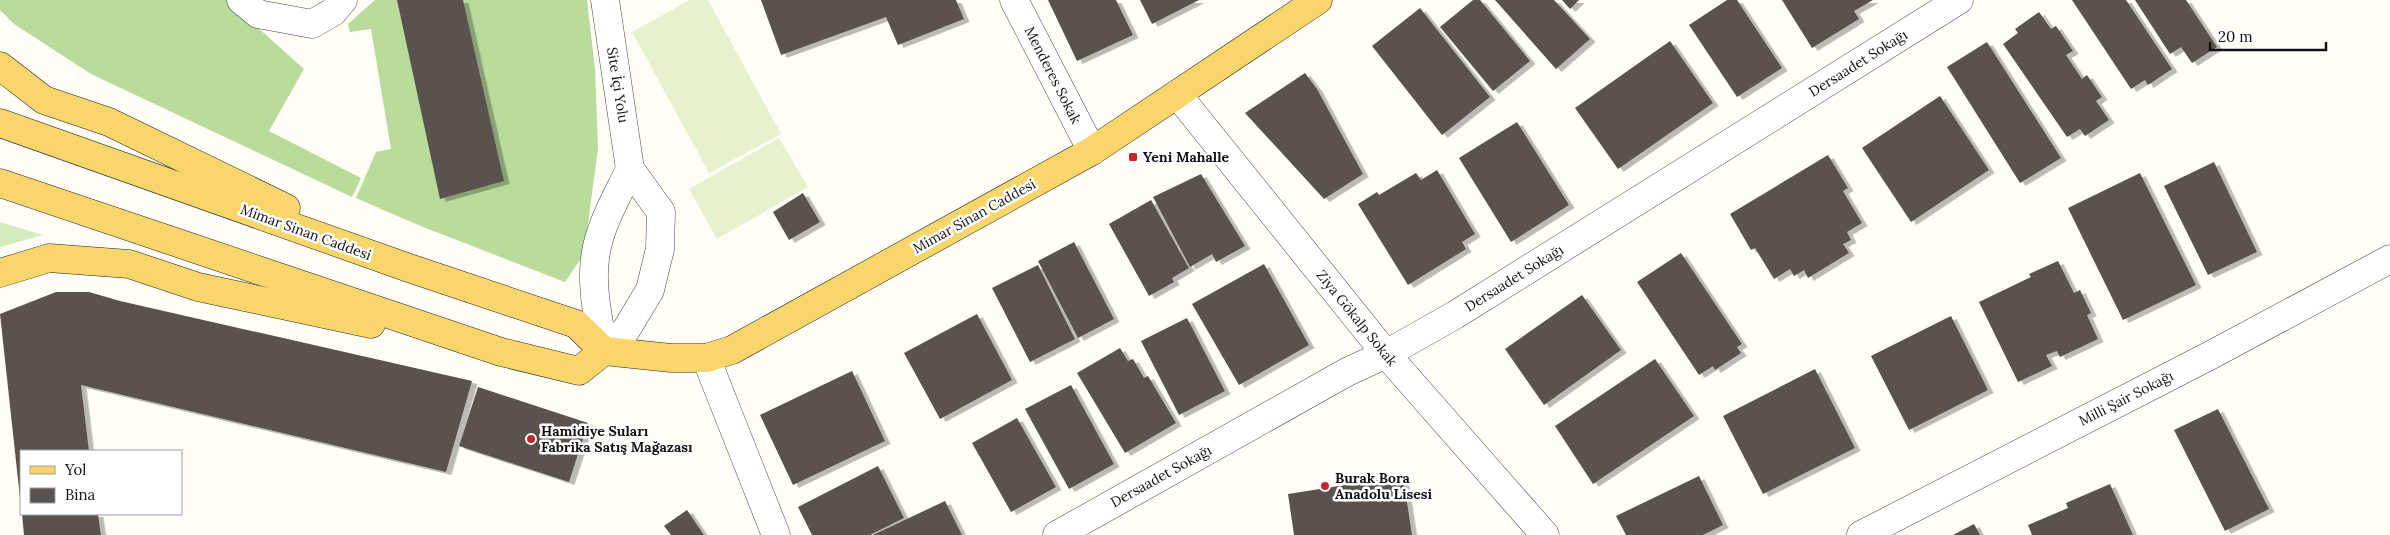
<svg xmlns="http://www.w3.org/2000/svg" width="2390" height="535" font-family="Lora,serif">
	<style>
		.green { fill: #d5ebbd }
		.forest { fill: #b9dc9c }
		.pitch { fill: #e6f2cf }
		.building { fill: #5a524d; filter: url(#shadow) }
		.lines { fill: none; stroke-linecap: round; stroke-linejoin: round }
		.minor-casing { stroke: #444; stroke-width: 29 }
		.major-casing { stroke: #222; stroke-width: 29 }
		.minor { stroke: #fff; stroke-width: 28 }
		.major { stroke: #f9d66b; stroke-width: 28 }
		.poi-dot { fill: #c4262e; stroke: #fff; stroke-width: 2 }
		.labels { text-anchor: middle; stroke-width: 5; stroke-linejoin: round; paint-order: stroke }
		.street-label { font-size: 14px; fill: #111; stroke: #fff }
		.poi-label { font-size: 14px; font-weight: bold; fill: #111; stroke: #fff; text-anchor: start }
	</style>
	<defs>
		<filter id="shadow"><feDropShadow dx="5.5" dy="3" stdDeviation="0" flood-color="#0004"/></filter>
	</defs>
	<rect width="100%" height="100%" fill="#fffdf5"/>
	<path class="green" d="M0,222L43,235L0,247Z"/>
	<g class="forest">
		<path d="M0,0H227L304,69L269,131L361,178L352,197L91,74L14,24L0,10Z"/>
		<path d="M375,0H587L595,69L598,148L584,254L565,282L418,225L356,198L376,152L391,149L371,29L350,32L348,24Z"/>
	</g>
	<g class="pitch">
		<path d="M690,0H708L781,134L709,173L632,32Z"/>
		<path d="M779,138L808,187L717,239L689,189Z"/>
	</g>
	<g class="building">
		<path d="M397,0H463L504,181L440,199Z"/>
		<path d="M761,0H956L964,19L898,45L886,17L781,55Z"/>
		<path d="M1048,0H1116L1133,35L1077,61Z"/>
		<path d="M1140,0H1199L1152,24Z"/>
		<path d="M1473,0H1480L1530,61L1493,91L1440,27Z"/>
		<path d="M1495,0H1554L1590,39L1556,69Z"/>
		<path d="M1562,0H1579L1570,9Z"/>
		<path d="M1727,0H1737L1782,68L1737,97L1689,25Z"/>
		<path d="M1782,0H1873L1854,11L1859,19L1812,48Z"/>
		<path d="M2072,0H2126L2172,69L2148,85L2145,80L2131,89Z"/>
		<path d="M2135,0H2186L2217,47L2192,63L2181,47L2170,54Z"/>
		<path d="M1420,8L1490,97L1442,135L1372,46Z"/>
		<path d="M2039,12L2051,29L2056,26L2073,51L2066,55L2082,79L2087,75L2102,97L2096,101L2109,120L2085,136L2080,129L2067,137L2003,44L2018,33L2015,29Z"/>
		<path d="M1670,41L1713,103L1618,169L1575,108Z"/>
		<path d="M1987,42L2061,158L2020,183L1947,67Z"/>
		<path d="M1305,73L1317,89L1363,174L1324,199L1245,113Z"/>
		<path d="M1940,96L1989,170L1911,222L1862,148Z"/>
		<path d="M1517,122L1569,205L1511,242L1459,158Z"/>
		<path d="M1828,155L1848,188L1843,191L1862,223L1847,232L1851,240L1843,244L1849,253L1808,278L1804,270L1794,276L1790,269L1774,279L1755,248L1751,250L1730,214Z"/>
		<path d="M2214,162L2257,252L2208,275L2164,186Z"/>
		<path d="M1437,170L1475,234L1462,242L1466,249L1408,285L1358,204L1377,192L1379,195L1416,173L1421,180Z"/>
		<path d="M2140,173L2196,285L2123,320L2068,208Z"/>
		<path d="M1201,174L1245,246L1216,262L1212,254L1190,267L1153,197Z"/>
		<path d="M803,193L820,222L789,240L773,212Z"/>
		<path d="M1151,200L1189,268L1172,278L1174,282L1149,296L1109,224Z"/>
		<path d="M1074,242L1114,319L1078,338L1038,261Z"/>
		<path d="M1681,253L1742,344L1737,347L1741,353L1715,370L1713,366L1699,375L1637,282Z"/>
		<path d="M2058,261L2074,293L2080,290L2091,313L2087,315L2098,339L2060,357L2057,351L2046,355L2052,366L2018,382L1979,302L2031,277L2029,274Z"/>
		<path d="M1264,264L1309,345L1239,385L1192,304Z"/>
		<path d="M1038,265L1075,339L1030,362L992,288Z"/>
		<path d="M56,292H89L120,301L472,381L446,472L81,385L89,451H21L20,498L0,314Z"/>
		<path d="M1582,295L1621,350L1544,405L1505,349Z"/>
		<path d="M977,314L1012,380L940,419L904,353Z"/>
		<path d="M1951,316L1988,390L1909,430L1871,356Z"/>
		<path d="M1187,318L1225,391L1179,415L1141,341Z"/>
		<path d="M1120,348L1128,361L1133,359L1144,378L1148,376L1176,423L1125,453L1077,373Z"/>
		<path d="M1655,359L1694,416L1593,484L1555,426Z"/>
		<path d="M1815,369L1855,448L1763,494L1723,416Z"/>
		<path d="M852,371L885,441L793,485L760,415Z"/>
		<path d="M1071,385L1114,464L1069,489L1025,409Z"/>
		<path d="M478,387L588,423L569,482L459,446Z"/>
		<path d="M2218,409L2269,509L2225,531L2174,430Z"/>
		<path d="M1017,418L1056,487L1011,512L972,443Z"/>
		<path d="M878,466L904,518L870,535H812L798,507Z"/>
		<path d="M1403,476L1412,535H1294L1288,494Z"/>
		<path d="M1699,476L1723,525L1703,535H1626L1616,516Z"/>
		<path d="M2110,484L2133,535H2032L2028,525L2068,508L2066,503Z"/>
		<path d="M945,501L962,535H873Z"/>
		<path d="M687,510L704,535H671L664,526Z"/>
		<path d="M22,514H98L101,535H24Z"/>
		<path d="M1974,524L1980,535H1953Z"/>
	</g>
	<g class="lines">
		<defs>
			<g id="minor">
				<path d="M241,0L258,14L312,24L333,12L343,0"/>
				<path d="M1014,0L1092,151"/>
				<path d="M1177,94L1386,354L1545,535"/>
				<path d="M604,351L626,330L650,290L660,249L661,212L630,169L605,0"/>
				<path d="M604,351C599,322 591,289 595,259C598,228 617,197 630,169"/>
				<path d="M706,358L776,535"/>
				<path d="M1057,535L1347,372L1386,354L1455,315L1959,0"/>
				<path d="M1861,535L2211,355L2390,259"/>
			</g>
			<g id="major">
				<path d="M0,66L44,100L109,122L286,208"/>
				<path d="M0,123L409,268L576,324L604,351L671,358H706L732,350L1092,151L1318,0"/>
				<path d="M0,183L501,352L579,371L604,351"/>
				<path d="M0,273L49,258L129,264L198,287L371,324"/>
			</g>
		</defs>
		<use href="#minor" class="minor-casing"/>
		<use href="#major" class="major-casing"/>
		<use href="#minor" class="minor"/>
		<use href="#major" class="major"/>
	</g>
	<g class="poi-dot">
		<rect x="1128" y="152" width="10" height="10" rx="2.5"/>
		<circle cx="531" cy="439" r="5"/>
		<circle cx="1325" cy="486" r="5"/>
	</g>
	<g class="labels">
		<g class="street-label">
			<text transform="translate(1858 63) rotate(-32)" y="5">Dersaadet Sokağı</text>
			<text transform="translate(1053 75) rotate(63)" y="5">Menderes Sokak</text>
			<text transform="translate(618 85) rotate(81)" y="5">Site İçi Yolu</text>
			<text transform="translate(974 216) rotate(-29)" y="5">Mimar Sinan Caddesi</text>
			<text transform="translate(306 232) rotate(20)" y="5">Mimar Sinan Caddesi</text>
			<text transform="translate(1514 278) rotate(-32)" y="5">Dersaadet Sokağı</text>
			<text transform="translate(1357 318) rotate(51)" y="5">Ziya Gökalp Sokak</text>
			<text transform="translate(2126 398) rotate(-27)" y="5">Milli Şair Sokağı</text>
			<text transform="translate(1161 476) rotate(-29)" y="5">Dersaadet Sokağı</text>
		</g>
		<g class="poi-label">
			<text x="1143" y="162">Yeni Mahalle</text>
			<text x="541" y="436">Hamidiye Suları<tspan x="541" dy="16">Fabrika Satış Mağazası</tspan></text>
			<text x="1335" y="483">Burak Bora<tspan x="1335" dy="16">Anadolu Lisesi</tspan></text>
		</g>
	</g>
	<rect x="20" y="450" width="162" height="65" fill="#ffffff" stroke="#a0a0a0"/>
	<rect x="30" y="466" width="25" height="8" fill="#f9d66b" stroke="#a0a0a0"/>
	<text x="65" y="475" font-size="15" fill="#111111">Yol</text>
	<rect x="30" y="488" width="25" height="15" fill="#5a524d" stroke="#a0a0a0"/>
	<text x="65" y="500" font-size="15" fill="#111111">Bina</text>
	<path d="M2210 42v8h116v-8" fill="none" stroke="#111111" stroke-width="2.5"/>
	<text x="2218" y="42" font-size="15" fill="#111111" stroke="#ffffff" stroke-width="4" paint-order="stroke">20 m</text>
</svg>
